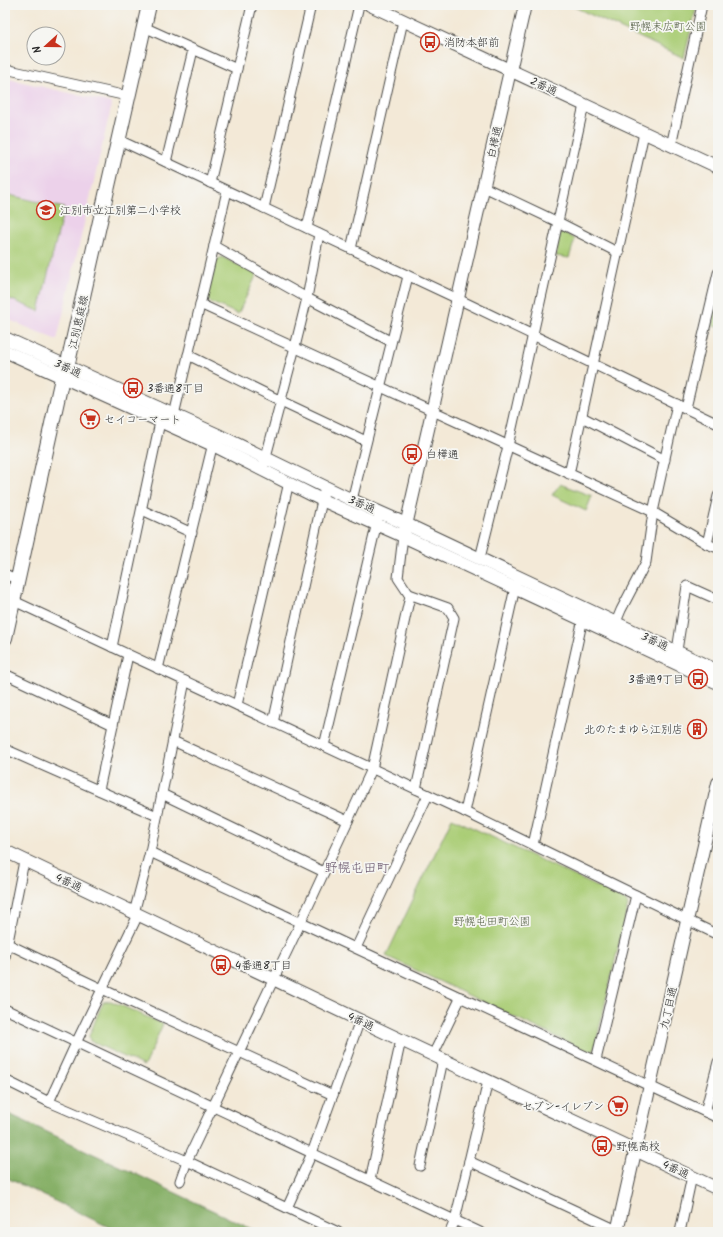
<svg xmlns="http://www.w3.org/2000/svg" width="723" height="1237" font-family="Kalam,'Klee One',sans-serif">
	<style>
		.built { fill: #ecd1ea }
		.green { fill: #aacd76; stroke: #6a7c50 }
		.forest { fill: #87b067; stroke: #596e49 }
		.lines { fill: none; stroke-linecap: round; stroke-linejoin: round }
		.street-casing { stroke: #494845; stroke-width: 11 }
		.secondary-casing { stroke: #494845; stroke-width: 14 }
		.primary-casing { stroke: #494845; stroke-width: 16 }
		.street { stroke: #fff; stroke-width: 9 }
		.secondary { stroke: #fff; stroke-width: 12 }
		.primary { stroke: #fff; stroke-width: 14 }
		.labels { text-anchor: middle; stroke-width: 3.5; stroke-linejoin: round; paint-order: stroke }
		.park-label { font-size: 11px; fill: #515c42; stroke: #f6f6f2 }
		.poi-label { font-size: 11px; fill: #2b2b2b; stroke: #f6f6f2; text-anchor: start }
		.street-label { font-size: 11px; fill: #2b2b2b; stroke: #f6f6f2 }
		.quarter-label { font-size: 13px; fill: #69566c; stroke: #f6f6f2 }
	</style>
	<rect width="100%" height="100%" fill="#f6f6f2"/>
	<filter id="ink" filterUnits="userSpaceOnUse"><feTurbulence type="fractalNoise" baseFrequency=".025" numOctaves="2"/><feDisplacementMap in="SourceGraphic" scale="8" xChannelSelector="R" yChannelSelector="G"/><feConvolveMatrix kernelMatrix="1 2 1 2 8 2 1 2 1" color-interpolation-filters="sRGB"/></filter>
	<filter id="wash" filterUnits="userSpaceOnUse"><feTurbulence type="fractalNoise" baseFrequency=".012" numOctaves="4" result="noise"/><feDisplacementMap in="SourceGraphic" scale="16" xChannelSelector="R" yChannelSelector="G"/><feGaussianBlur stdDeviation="0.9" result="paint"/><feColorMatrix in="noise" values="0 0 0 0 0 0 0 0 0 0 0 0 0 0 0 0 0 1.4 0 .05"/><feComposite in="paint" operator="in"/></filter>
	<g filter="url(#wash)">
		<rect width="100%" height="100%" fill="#f3e9d7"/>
		<path class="built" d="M5,78L112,103L57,340L5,318Z"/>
		<g class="green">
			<path d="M570,5H697L684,58Z"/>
			<path d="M5,194L64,208L39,311L5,297Z"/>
			<path d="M562,231L575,239L569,258L556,256L559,237Z"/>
			<path d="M222,257L257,274L238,314L210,302L206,298L216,260Z"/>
			<path d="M718,295V327L712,326Z"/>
			<path d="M560,484L592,496L586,511L552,495Z"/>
			<path d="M452,818L625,900L628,905L594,1051H586L386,956Z"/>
			<path d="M111,1001L163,1024L144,1066L90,1041L89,1036L103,1002Z"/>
		</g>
		<path class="forest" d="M5,1112L258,1232H119L5,1177Z"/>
	</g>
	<g filter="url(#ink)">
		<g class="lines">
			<defs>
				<g id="street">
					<path d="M144,27L237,69"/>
					<path d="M5,69L127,96"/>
					<path d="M119,140L458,299L718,424"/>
					<path d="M671,146L702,5"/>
					<path d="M166,162L193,50"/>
					<path d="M210,183L252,5"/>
					<path d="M484,187L558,222L619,253"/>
					<path d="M264,208L311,5"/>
					<path d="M307,228L359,5"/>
					<path d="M214,246L307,298L390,341"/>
					<path d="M351,249L403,21"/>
					<path d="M200,304L653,512L707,544L718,548"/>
					<path d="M188,355L281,401L366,441"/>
					<path d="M686,408L718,273"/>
					<path d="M174,415L227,191"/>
					<path d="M582,417L665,460"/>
					<path d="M264,464L295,347L307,298L319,234"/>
					<path d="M569,474L644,133"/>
					<path d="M352,500L408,276"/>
					<path d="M142,510L192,533"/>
					<path d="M707,544L718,496"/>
					<path d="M480,558L508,446L584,105"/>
					<path d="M5,574L18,580"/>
					<path d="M409,594L448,608L454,618L416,789"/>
					<path d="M14,601L465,812L718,935"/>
					<path d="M614,629L616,622L621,610L646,562L653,512L677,404"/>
					<path d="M112,647L160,422"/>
					<path d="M676,657L687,586L718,600"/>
					<path d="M158,669L214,439"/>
					<path d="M5,674L113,725"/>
					<path d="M237,705L289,482"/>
					<path d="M273,723L325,487"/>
					<path d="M173,741L348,821"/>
					<path d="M324,746L378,518"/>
					<path d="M5,749L157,816"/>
					<path d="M99,790L128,655"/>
					<path d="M162,794L324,872"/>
					<path d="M465,812L516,583"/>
					<path d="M533,845L584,614"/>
					<path d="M150,852L718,1118"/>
					<path d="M134,913L150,852L185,681"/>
					<path d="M8,944L102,989L333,1095"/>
					<path d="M356,948L428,795"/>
					<path d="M5,957L24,861"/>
					<path d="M5,1009L480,1232"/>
					<path d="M433,1055L461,997"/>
					<path d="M596,1060L636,895"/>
					<path d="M5,1080L49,1102L187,1161L338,1232"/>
					<path d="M49,1102L76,1043L138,915"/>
					<path d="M705,1112L718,1062"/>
					<path d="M469,1161L617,1230"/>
					<path d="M420,1166L443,1060"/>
					<path d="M370,1180L401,1040"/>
					<path d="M180,1181L187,1161L301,922L372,769L410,596L398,578L403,536"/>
					<path d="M287,1208L312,1153L360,1020"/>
					<path d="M450,1232L455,1220L488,1081"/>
					<path d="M680,1232L692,1176"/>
				</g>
				<g id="secondary">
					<path d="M370,5L718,167"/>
					<path d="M5,338L216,434L352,500L406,524L718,671"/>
					<path d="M5,351L213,445L322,500L403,536L718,683"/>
					<path d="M405,530L525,5"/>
					<path d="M5,851L401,1040L718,1189"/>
					<path d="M617,1232L718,783"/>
				</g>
				<path id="primary" d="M5,638L62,378L67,367L149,5"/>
			</defs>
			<use href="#street" class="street-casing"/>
			<use href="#secondary" class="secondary-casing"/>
			<use href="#primary" class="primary-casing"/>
			<use href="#street" class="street"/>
			<use href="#secondary" class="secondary"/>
			<use href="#primary" class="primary"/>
		</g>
	</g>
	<defs>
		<symbol id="bus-ring" viewBox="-11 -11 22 22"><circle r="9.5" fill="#f6f6f2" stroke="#c8321e" stroke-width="1.5"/><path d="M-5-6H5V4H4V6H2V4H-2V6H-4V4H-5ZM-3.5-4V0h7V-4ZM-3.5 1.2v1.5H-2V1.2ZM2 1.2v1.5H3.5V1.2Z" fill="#c8321e"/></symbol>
		<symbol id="school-ring" viewBox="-11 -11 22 22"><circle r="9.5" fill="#f6f6f2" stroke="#c8321e" stroke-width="1.5"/><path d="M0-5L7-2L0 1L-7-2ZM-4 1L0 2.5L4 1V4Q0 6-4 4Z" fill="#c8321e"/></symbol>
		<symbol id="supermarket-ring" viewBox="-11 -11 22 22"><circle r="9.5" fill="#f6f6f2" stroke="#c8321e" stroke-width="1.5"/><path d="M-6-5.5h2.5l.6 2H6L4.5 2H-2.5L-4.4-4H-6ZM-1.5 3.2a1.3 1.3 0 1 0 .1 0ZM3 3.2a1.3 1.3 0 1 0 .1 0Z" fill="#c8321e"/></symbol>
		<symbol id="building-ring" viewBox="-11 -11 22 22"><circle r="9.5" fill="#f6f6f2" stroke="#c8321e" stroke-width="1.5"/><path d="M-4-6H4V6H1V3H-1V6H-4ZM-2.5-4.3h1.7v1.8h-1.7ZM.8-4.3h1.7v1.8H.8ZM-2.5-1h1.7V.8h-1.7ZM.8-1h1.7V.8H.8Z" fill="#c8321e"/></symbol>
	</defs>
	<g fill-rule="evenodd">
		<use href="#bus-ring" x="419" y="31" width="22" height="22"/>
		<use href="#school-ring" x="35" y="199" width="22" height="22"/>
		<use href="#bus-ring" x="122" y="377" width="22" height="22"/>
		<use href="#supermarket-ring" x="79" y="408" width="22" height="22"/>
		<use href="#bus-ring" x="401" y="443" width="22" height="22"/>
		<use href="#bus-ring" x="687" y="668" width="22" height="22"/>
		<use href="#building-ring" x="686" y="718" width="22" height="22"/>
		<use href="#bus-ring" x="210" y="954" width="22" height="22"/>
		<use href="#supermarket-ring" x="607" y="1095" width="22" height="22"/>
		<use href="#bus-ring" x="591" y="1135" width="22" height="22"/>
	</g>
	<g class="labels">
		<g class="park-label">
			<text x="668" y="30">野幌末広町公園</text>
			<text x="492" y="925">野幌屯田町公園</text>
		</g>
		<g class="poi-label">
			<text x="444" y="46">消防本部前</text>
			<text x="60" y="214">江別市立江別第二小学校</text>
			<text x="147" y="392">3番通8丁目</text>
			<text x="104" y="423">セイコーマート</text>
			<text x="426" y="458">白樺通</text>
			<text x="684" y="683" text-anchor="end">3番通9丁目</text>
			<text x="683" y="733" text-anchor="end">北のたまゆら江別店</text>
			<text x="235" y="969">4番通8丁目</text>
			<text x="604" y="1110" text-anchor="end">セブン-イレブン</text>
			<text x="616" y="1150">野幌高校</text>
		</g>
		<g class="street-label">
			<text transform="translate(544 86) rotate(25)" y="4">2番通</text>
			<text transform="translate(494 142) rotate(-77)" y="4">白樺通</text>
			<text transform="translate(78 322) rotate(-77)" y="4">江別恵庭線</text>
			<text transform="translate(68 368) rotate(25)" y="4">3番通</text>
			<text transform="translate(362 504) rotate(23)" y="4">3番通</text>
			<text transform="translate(655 641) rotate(25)" y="4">3番通</text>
			<text transform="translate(69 882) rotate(25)" y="4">4番通</text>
			<text transform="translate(668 1008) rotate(-77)" y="4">九丁目通</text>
			<text transform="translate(361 1021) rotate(26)" y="4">4番通</text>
			<text transform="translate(676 1169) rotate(25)" y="4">4番通</text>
		</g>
		<g class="quarter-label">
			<text x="357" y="872">野幌屯田町</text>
		</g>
	</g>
	<rect width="723" height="1237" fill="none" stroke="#f6f6f2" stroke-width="20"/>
	<g transform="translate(46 46) rotate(249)"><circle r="19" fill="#f6f6f2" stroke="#a5a5a2"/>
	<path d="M0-3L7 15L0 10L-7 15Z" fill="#c8321e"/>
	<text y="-6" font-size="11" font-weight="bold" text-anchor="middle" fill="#2b2b2b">N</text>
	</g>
</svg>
